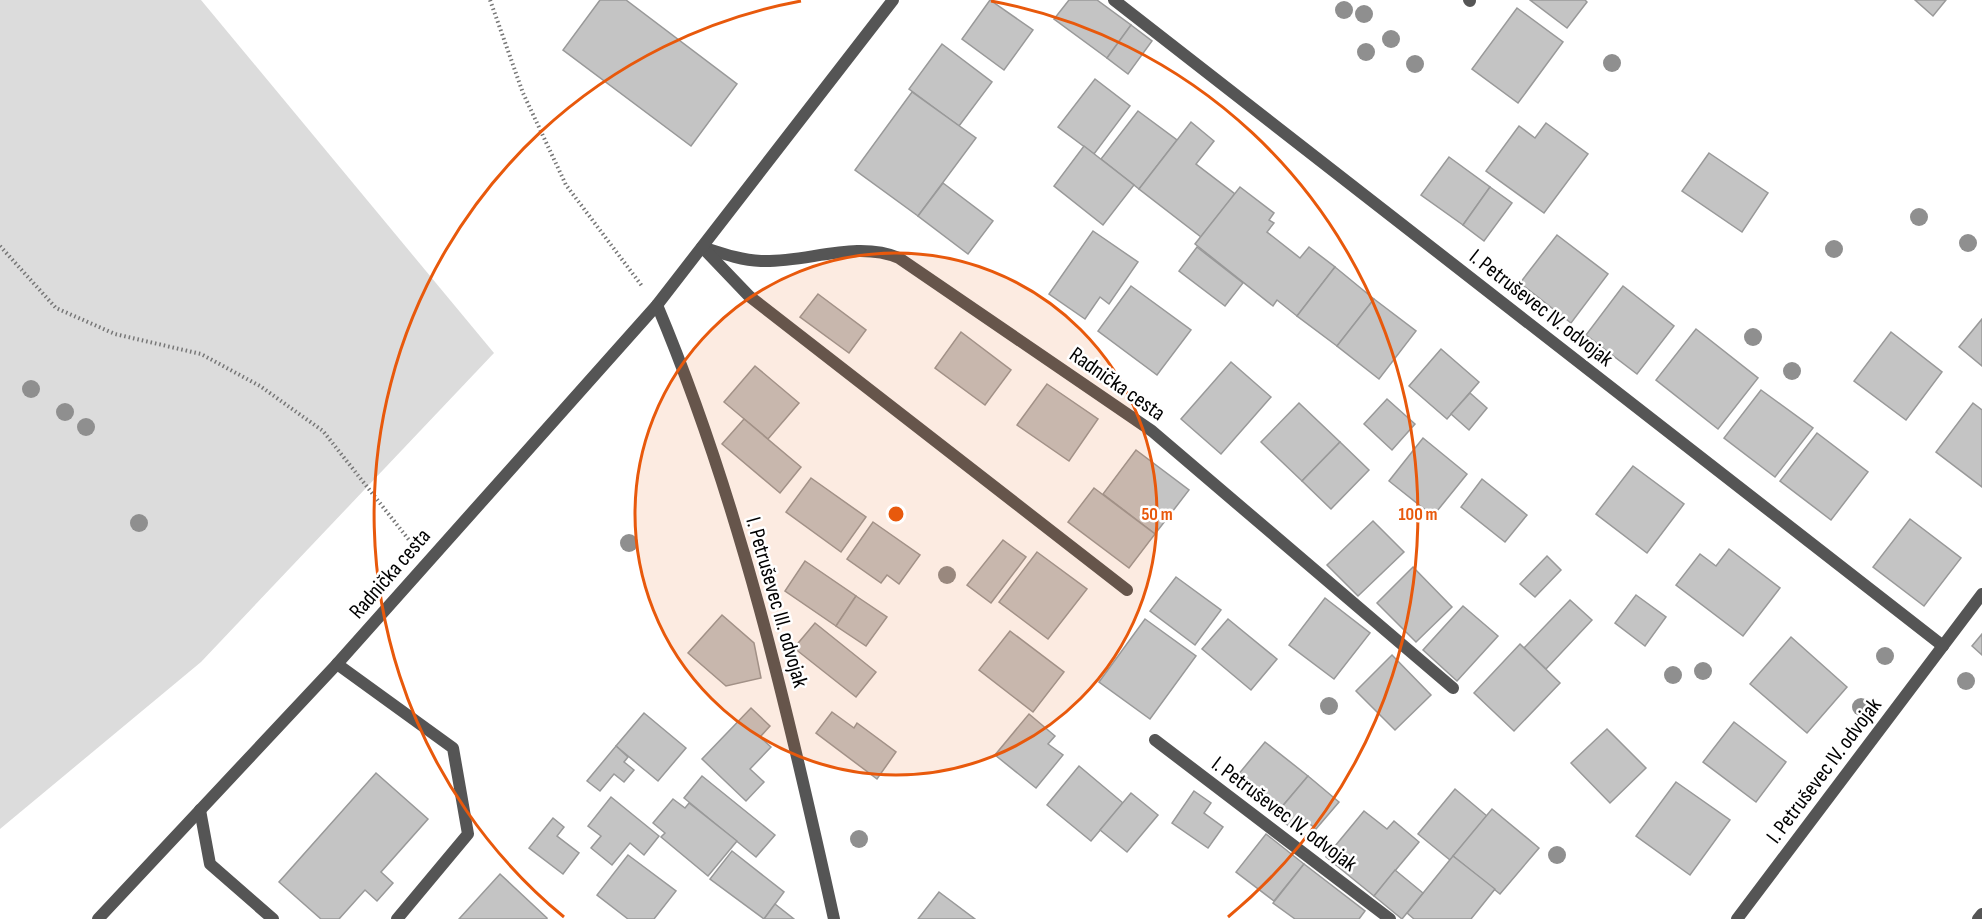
<svg xmlns="http://www.w3.org/2000/svg" width="1982" height="919" font-family="'Sofia Sans Condensed',sans-serif">
	<style>
		.green { fill: #dcdcdc }
		.building { fill: #c4c4c4; stroke: #999; stroke-width: 1.5 }
		.lines { fill: none; stroke-linecap: round; stroke-linejoin: round }
		.path { stroke: #777; stroke-width: 4; stroke-dasharray: 1.5 3; stroke-linecap: butt }
		.service { stroke: #555; stroke-width: 12 }
		.minor { stroke: #555; stroke-width: 12 }
		.tree { fill: #8f8f8f }
		.ring { fill: none; stroke: #e8590c; stroke-width: 3 }
		.labels { text-anchor: middle; stroke-width: 5; stroke-linejoin: round; paint-order: stroke }
		.street-label { font-size: 22px; fill: #000; stroke: #fff }
		.centre { fill: #e8590c; stroke: #fff; stroke-width: 3 }
		.ring-label { font-size: 18px; text-anchor: middle; font-weight: bold; fill: #e8590c; stroke: #fff; stroke-width: 5; stroke-linejoin: round; paint-order: stroke }
	</style>
	<rect width="100%" height="100%" fill="#fff"/>
	<path class="green" d="M0,0H201L494,353L201,662L0,829Z"/>
	<g class="building">
		<path d="M600,0H626L737,84L691,146L563,50Z"/>
		<path d="M990,0L1033,30L1004,70L962,39Z"/>
		<path d="M1069,0H1097L1131,25L1107,58L1054,19Z"/>
		<path d="M1530,0H1585L1587,2L1567,28Z"/>
		<path d="M1915,0H1946L1933,16Z"/>
		<path d="M1517,8L1563,42L1518,103L1472,69Z"/>
		<path d="M1131,25L1152,41L1128,74L1107,58Z"/>
		<path d="M942,44L992,82L959,126L909,89Z"/>
		<path d="M1095,79L1130,106L1094,154L1058,127Z"/>
		<path d="M912,92L976,138L918,216L855,170Z"/>
		<path d="M1138,111L1177,140L1139,189L1101,159Z"/>
		<path d="M1191,122L1214,141L1196,164L1235,194L1201,237L1139,189Z"/>
		<path d="M1546,123L1588,154L1544,213L1486,171L1519,126L1535,138Z"/>
		<path d="M1084,146L1134,185L1103,225L1054,186Z"/>
		<path d="M1709,153L1768,193L1742,232L1682,191Z"/>
		<path d="M1449,157L1490,187L1463,225L1421,195Z"/>
		<path d="M943,183L993,221L968,254L918,216Z"/>
		<path d="M1240,187L1274,213L1269,220L1274,223L1267,232L1300,258L1309,247L1335,267L1297,316L1277,300L1273,306L1195,244Z"/>
		<path d="M1490,187L1512,203L1484,241L1463,225Z"/>
		<path d="M1093,231L1138,262L1109,304L1100,297L1085,319L1049,294Z"/>
		<path d="M1557,235L1608,274L1571,323L1520,283Z"/>
		<path d="M1197,247L1243,283L1225,306L1179,271Z"/>
		<path d="M1335,267L1374,299L1337,346L1297,316Z"/>
		<path d="M1131,286L1191,330L1157,375L1098,331Z"/>
		<path d="M1623,286L1674,326L1637,374L1586,335Z"/>
		<path d="M818,294L866,330L849,353L800,317Z"/>
		<path d="M1374,299L1416,331L1379,379L1337,346Z"/>
		<path d="M1982,319V366L1959,347Z"/>
		<path d="M1696,329L1758,378L1718,429L1656,380Z"/>
		<path d="M961,332L1011,370L985,405L935,368Z"/>
		<path d="M1891,332L1942,372L1906,420L1854,381Z"/>
		<path d="M1441,349L1479,382L1447,419L1409,386Z"/>
		<path d="M1231,362L1271,397L1221,454L1181,419Z"/>
		<path d="M755,366L799,403L768,439L724,402Z"/>
		<path d="M1047,384L1098,419L1069,461L1017,425Z"/>
		<path d="M1761,390L1813,428L1775,477L1724,438Z"/>
		<path d="M1470,393L1487,408L1469,430L1451,414Z"/>
		<path d="M1387,399L1415,424L1392,450L1364,424Z"/>
		<path d="M1299,403L1340,442L1302,481L1261,442Z"/>
		<path d="M1973,403L1982,410V487L1936,452Z"/>
		<path d="M744,419L801,467L780,493L722,444Z"/>
		<path d="M1817,433L1868,472L1831,520L1780,481Z"/>
		<path d="M1423,438L1467,474L1433,516L1389,481Z"/>
		<path d="M1340,442L1369,470L1331,509L1302,481Z"/>
		<path d="M1136,450L1189,490L1155,534L1103,494Z"/>
		<path d="M1633,466L1684,504L1647,553L1596,514Z"/>
		<path d="M811,478L866,517L841,552L786,512Z"/>
		<path d="M1482,479L1527,515L1505,542L1461,507Z"/>
		<path d="M1094,488L1155,534L1129,568L1068,522Z"/>
		<path d="M1910,519L1961,558L1924,606L1873,567Z"/>
		<path d="M1373,521L1404,552L1358,596L1327,565Z"/>
		<path d="M873,522L920,555L899,584L887,575L881,583L847,559Z"/>
		<path d="M1003,540L1026,557L991,603L967,585Z"/>
		<path d="M1729,549L1780,588L1743,636L1676,585L1700,554L1716,566Z"/>
		<path d="M1037,552L1087,589L1048,639L999,602Z"/>
		<path d="M1547,556L1561,570L1535,597L1520,584Z"/>
		<path d="M805,561L856,596L836,626L785,591Z"/>
		<path d="M1413,567L1452,607L1416,642L1377,603Z"/>
		<path d="M1176,577L1221,610L1195,645L1150,611Z"/>
		<path d="M1636,595L1666,617L1645,646L1615,623Z"/>
		<path d="M856,596L887,617L866,646L836,626Z"/>
		<path d="M1325,598L1370,633L1334,679L1289,645Z"/>
		<path d="M1570,600L1592,620L1546,669L1524,648Z"/>
		<path d="M1463,606L1498,636L1457,681L1423,650Z"/>
		<path d="M722,615L754,643L761,678L726,686L688,653Z"/>
		<path d="M1145,619L1196,656L1150,719L1099,682Z"/>
		<path d="M1228,619L1277,659L1251,690L1202,649Z"/>
		<path d="M815,623L876,672L856,697L794,648Z"/>
		<path d="M1010,631L1064,672L1033,712L979,670Z"/>
		<path d="M1982,634V655L1972,646Z"/>
		<path d="M1791,637L1847,687L1807,733L1750,684Z"/>
		<path d="M1520,644L1560,683L1514,731L1474,693Z"/>
		<path d="M1392,655L1431,695L1395,730L1356,691Z"/>
		<path d="M751,708L770,726L760,737L771,747L750,769L764,782L746,801L702,759Z"/>
		<path d="M832,712L854,728L857,723L896,752L877,779L816,733Z"/>
		<path d="M644,713L686,748L658,781L616,746Z"/>
		<path d="M1029,714L1055,736L1048,744L1063,755L1036,788L995,755Z"/>
		<path d="M1734,722L1786,762L1756,802L1703,762Z"/>
		<path d="M1607,729L1646,768L1610,803L1571,763Z"/>
		<path d="M1265,742L1308,776L1275,815L1233,781Z"/>
		<path d="M616,746L628,757L624,762L634,770L624,782L614,774L600,791L587,781Z"/>
		<path d="M1079,766L1123,803L1091,841L1047,805Z"/>
		<path d="M376,773L428,819L381,872L393,883L377,901L365,890L339,919H321L279,882Z"/>
		<path d="M702,776L775,835L756,857L684,798Z"/>
		<path d="M1308,776L1339,802L1316,829L1300,816L1290,827L1275,815Z"/>
		<path d="M1676,782L1730,820L1690,875L1636,836Z"/>
		<path d="M1455,789L1487,816L1450,860L1418,834Z"/>
		<path d="M1194,791L1211,803L1204,813L1223,827L1208,848L1172,823Z"/>
		<path d="M1131,793L1158,815L1127,852L1100,830Z"/>
		<path d="M611,797L659,836L644,855L630,843L612,865L591,848L601,836L588,826Z"/>
		<path d="M673,799L685,808L689,803L737,841L708,876L661,837L665,833L653,823Z"/>
		<path d="M1492,809L1539,848L1500,894L1453,856Z"/>
		<path d="M1364,811L1387,829L1394,821L1419,842L1374,896L1326,857Z"/>
		<path d="M553,818L564,827L557,836L579,853L563,874L529,848Z"/>
		<path d="M1266,834L1304,864L1274,901L1236,872Z"/>
		<path d="M732,851L784,892L764,919L710,879Z"/>
		<path d="M628,855L676,891L654,919H628L597,895Z"/>
		<path d="M1453,856L1495,889L1471,919H1414L1407,913Z"/>
		<path d="M1304,864L1365,911L1359,919H1295L1273,903Z"/>
		<path d="M1395,870L1423,893L1402,919L1374,896Z"/>
		<path d="M500,874L547,918V919H459Z"/>
		<path d="M939,892L975,919H918Z"/>
		<path d="M775,904L794,919H764Z"/>
	</g>
	<g class="lines">
		<g class="path">
			<path d="M490,0L523,93L566,185L642,286"/>
			<path d="M0,246L56,308L115,334L201,354L260,386L323,431L413,545"/>
		</g>
		<g class="service">
			<path d="M337,664L453,748L468,834L397,919"/>
			<path d="M200,810L210,864L273,919"/>
		</g>
		<g class="minor">
			<path d="M1114,0L1943,646"/>
			<path d="M1469,0L1470,1"/>
			<path d="M702,247C721,253 740,260 761,261C806,263 856,240 899,258L1152,431L1453,688"/>
			<path d="M703,248L749,296L1127,590"/>
			<path d="M657,305C740,502 788,711 834,919"/>
			<path d="M1155,740L1390,919"/>
			<path d="M98,919L337,664L657,305L893,0"/>
			<path d="M1737,919L1982,594"/>
			<path d="M1978,919L1982,914"/>
		</g>
	</g>
	<g class="tree">
		<circle cx="1344" cy="10" r="9"/>
		<circle cx="1364" cy="14" r="9"/>
		<circle cx="1391" cy="39" r="9"/>
		<circle cx="1366" cy="52" r="9"/>
		<circle cx="1612" cy="63" r="9"/>
		<circle cx="1415" cy="64" r="9"/>
		<circle cx="1919" cy="217" r="9"/>
		<circle cx="1968" cy="243" r="9"/>
		<circle cx="1834" cy="249" r="9"/>
		<circle cx="1753" cy="337" r="9"/>
		<circle cx="1792" cy="371" r="9"/>
		<circle cx="31" cy="389" r="9"/>
		<circle cx="65" cy="412" r="9"/>
		<circle cx="86" cy="427" r="9"/>
		<circle cx="139" cy="523" r="9"/>
		<circle cx="629" cy="543" r="9"/>
		<circle cx="947" cy="575" r="9"/>
		<circle cx="1885" cy="656" r="9"/>
		<circle cx="1703" cy="671" r="9"/>
		<circle cx="1673" cy="675" r="9"/>
		<circle cx="1966" cy="681" r="9"/>
		<circle cx="1329" cy="706" r="9"/>
		<circle cx="1861" cy="707" r="9"/>
		<circle cx="859" cy="839" r="9"/>
		<circle cx="1557" cy="855" r="9"/>
	</g>
	<circle cx="896" cy="514" r="261" fill="#e8590c" fill-opacity=".12"/>
	<g class="ring">
		<circle cx="896" cy="514" r="261"/>
		<path d="M564 917A522 522 0 0 1 801 1M991 1A522 522 0 0 1 1228 917"/>
	</g>
	<g class="labels">
		<g class="street-label">
			<text transform="translate(1542 307) rotate(38)" y="8">I. Petruševec IV. odvojak</text>
			<text transform="translate(1118 383) rotate(35)" y="8">Radnička cesta</text>
			<text transform="translate(389 573) rotate(-49)" y="8">Radnička cesta</text>
			<text transform="translate(778 602) rotate(74)" y="8">I. Petruševec III. odvojak</text>
			<text transform="translate(1823 770) rotate(-53)" y="8">I. Petruševec IV. odvojak</text>
			<text transform="translate(1285 813) rotate(37)" y="8">I. Petruševec IV. odvojak</text>
		</g>
	</g>
	<circle cx="896" cy="514" r="9" class="centre"/>
	<g class="ring-label">
		<text x="1157" y="520">50 m</text>
		<text x="1418" y="520">100 m</text>
	</g>
</svg>
